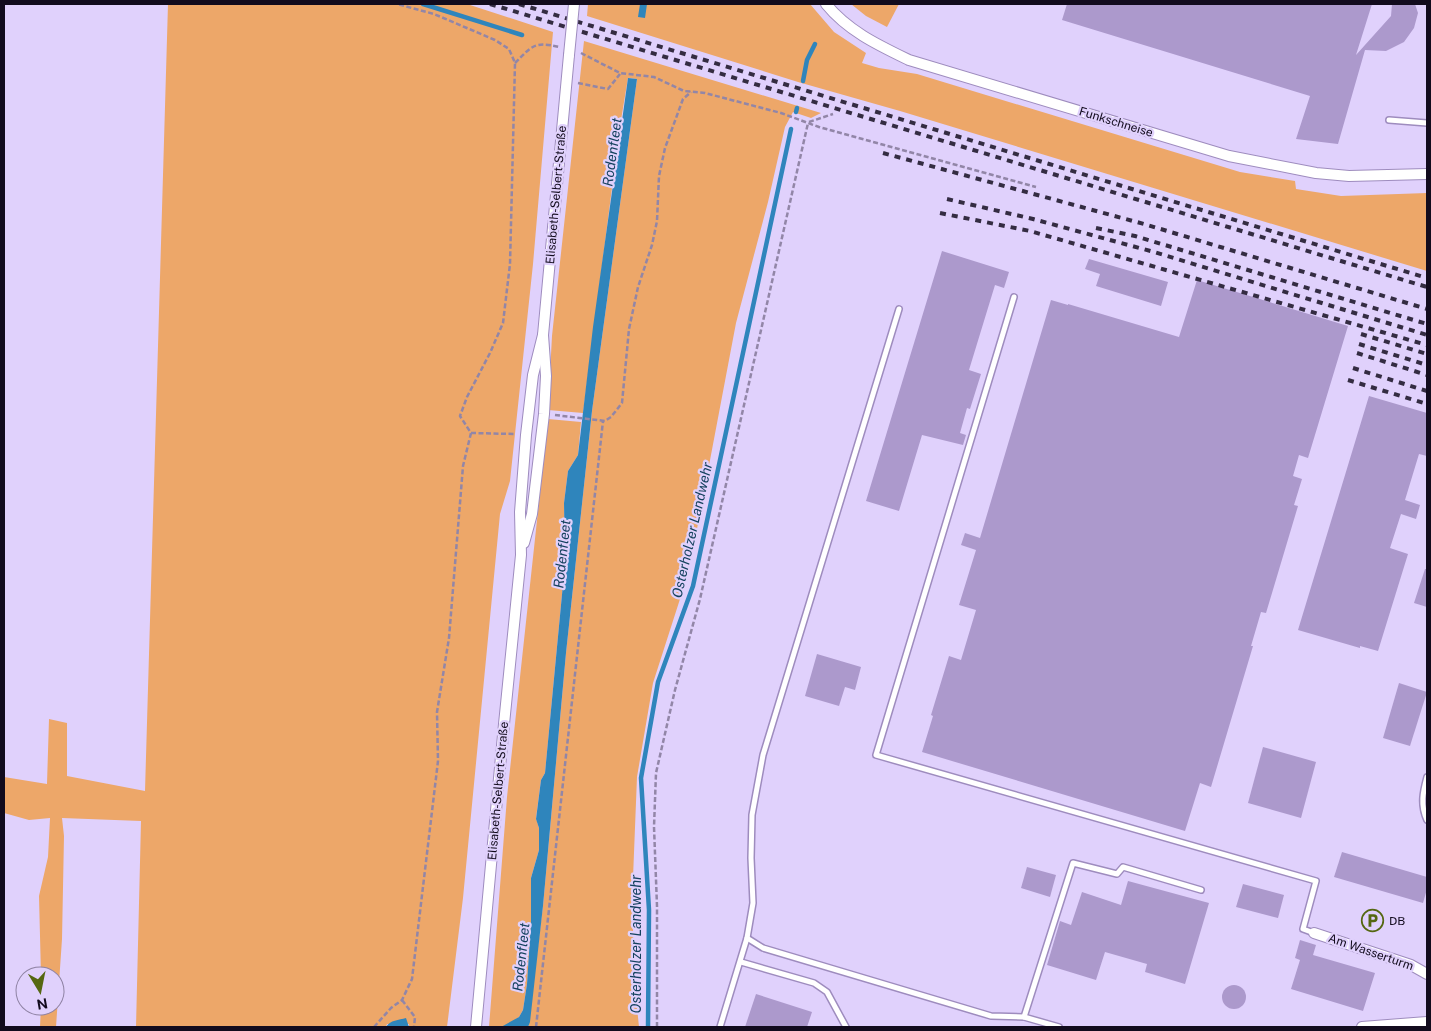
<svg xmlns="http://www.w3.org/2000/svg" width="1431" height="1031" font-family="'Public Sans',sans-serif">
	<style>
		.green { fill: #eda769 }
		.water { fill: #2f85bc }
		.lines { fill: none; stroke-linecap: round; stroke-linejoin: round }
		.stream { stroke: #2f85bc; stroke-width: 4.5 }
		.building { fill: #ac99cc }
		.lane-casing { stroke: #9e8cbe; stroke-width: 8 }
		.street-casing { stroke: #9e8cbe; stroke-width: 12 }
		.path { stroke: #9286a7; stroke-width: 2.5; stroke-dasharray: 5 2.5; stroke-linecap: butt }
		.lane { stroke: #fff; stroke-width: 5 }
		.street { stroke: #fff; stroke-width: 10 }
		.rail { stroke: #342c42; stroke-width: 4; stroke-dasharray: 6 6; stroke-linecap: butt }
		.street-bridge-casing { stroke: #9e8cbe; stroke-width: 12; stroke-linecap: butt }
		.street-bridge { stroke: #fff; stroke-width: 10 }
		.labels { text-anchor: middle; stroke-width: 4.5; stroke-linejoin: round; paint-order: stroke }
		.street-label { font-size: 12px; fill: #120b1d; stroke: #e0d1fc }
		.poi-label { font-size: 12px; fill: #120b1d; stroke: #e0d1fc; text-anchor: start }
		.water-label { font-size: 14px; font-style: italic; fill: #15425f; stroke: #e0d1fc }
	</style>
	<rect width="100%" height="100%" fill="#e0d1fc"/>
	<g class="green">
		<path d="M168,4H467L553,32L533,264L510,481L500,514L463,898L447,1027H409V1024H387L386,1027H136L141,821L62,818L64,836L62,939L56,1027H40L41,1006H55V976H41L39,896L48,857L50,818L29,820L4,813V777L47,784L49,719L67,723V776L145,791Z"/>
		<path d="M588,4H810L834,32L866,53L862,63L879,68L917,74L1240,172L1295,181L1296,189L1341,196L1427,193V271L900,111L798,82L587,16Z"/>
		<path d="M851,4H899L887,27L866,16Z"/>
		<path d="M584,41L821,113L811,118L793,112L785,127L768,202L736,323L689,571L653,683L637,777L632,903L635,987L639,1027H528L543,906L566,653L592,411L637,79L628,78L620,126L583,413L548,410L552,336Z"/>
		<path d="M548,419L581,422L578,455L568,471L564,503L565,563L545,773L541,780L536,818L539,828V850L531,878V922L527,984L523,1010L519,1017L511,1023L501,1027H489L507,797Z"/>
	</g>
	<g class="water">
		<path d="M640,4H647L645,18L638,17Z"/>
		<path d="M628,78L637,79L592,411L566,653L543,906L530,1022L528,1027H501L519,1017L523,1010L527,984L531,922V878L539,850V828L536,819L541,780L545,773L565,563L564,503L568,471L578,455L593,327Z"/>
		<path d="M406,1018L409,1027H386C390,1020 399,1020 406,1018Z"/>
	</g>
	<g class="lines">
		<g class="stream">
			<path d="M423,4L522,35"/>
			<path d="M803,81L807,60L815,44"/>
			<path d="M796,112L797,108"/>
			<path d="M648,1027L649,910L641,778L658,682L693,586L791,129"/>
		</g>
	</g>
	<g class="building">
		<path d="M1067,4H1372L1356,55L1391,16L1392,4H1415L1418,13L1414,28L1404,42L1386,51L1365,50L1338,144L1296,139L1310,96L1062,20Z"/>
		<path d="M942,251L1009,272L1004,288L995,285L969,370L981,374L970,409L967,408L960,433L966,435L963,445L922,435L899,511L866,501Z"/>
		<path d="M1089,259L1168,282L1161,306L1096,286L1100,274L1085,269Z"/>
		<path d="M1197,280L1348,326L1308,458L1299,455L1293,476L1302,479L1294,505L1298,506L1266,613L1261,612L1251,646H1253L1211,787L1200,783L1185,831L922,752L933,716L931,715L949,656L961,660L976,610L959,605L976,550L961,545L965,533L980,538L1051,300L1068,305V304L1179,337Z"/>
		<path d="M1369,396L1427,413V456L1419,454L1405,500L1420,505L1416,519L1401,514L1390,548L1408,554L1378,651L1360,646V648L1298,630Z"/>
		<path d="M1425,569H1427V607L1414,603Z"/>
		<path d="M817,654L861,667L855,690L845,687L839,706L805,696Z"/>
		<path d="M1399,683L1427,692L1410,746L1383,738Z"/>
		<path d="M1263,747L1316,762L1301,818L1248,803Z"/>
		<path d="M1342,852L1427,877V889L1423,903L1334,877Z"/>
		<path d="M1027,867L1056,875L1050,897L1021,888Z"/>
		<path d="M1128,881L1209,903L1185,984L1145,972L1147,964L1105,952L1096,980L1047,965L1060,921L1071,925L1082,892L1121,905Z"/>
		<path d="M1243,884L1284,895L1278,918L1236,907Z"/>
		<path d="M1300,940L1316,945L1313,955L1375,973L1363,1011L1291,989L1300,960L1295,958Z"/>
		<circle cx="1234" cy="997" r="12"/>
		<path d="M756,994L812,1012L807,1027H745Z"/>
	</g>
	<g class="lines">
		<defs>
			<g id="lane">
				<path d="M1389,120L1427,123"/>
				<path d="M1014,297L876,755L1316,881L1303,929L1314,933"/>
				<path d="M1427,777C1423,792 1420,805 1427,820"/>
				<path d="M747,938L763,948L991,1016L1024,1017L1059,1027"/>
				<path d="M741,962L814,983L827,992L846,1027"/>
				<path d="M1024,1017L1073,863L1117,874L1123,867L1201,890"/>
				<path d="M720,1027L747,938L753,903L751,858L752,815L763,755L899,309"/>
			</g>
			<g id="street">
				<path d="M826,4C848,31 878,45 909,60L1229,156L1316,173L1349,176L1427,174"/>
				<path d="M524,543L532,514L544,414L546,376L543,335L569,55"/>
				<path d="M1314,933L1411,965L1427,974"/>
				<path d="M476,1027L504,724L521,555L520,512L526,435L533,375L543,335"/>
				<path d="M1362,1027L1427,1022"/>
			</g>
		</defs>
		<use href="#lane" class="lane-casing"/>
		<use href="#street" class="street-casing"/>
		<g class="path">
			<path d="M581,53L620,73L654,77L684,91L705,93L781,113L819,127L1036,187"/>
			<path d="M515,63C532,46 534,41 559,47"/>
			<path d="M578,83L608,89L620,74"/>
			<path d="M809,122L833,114"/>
			<path d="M555,415L605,421L611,417L622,403L629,329L638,287L652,245L657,221L659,176L665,148L683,99L691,92"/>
			<path d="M471,433L514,434"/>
			<path d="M402,1000L415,1017L414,1027"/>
			<path d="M374,1027L391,1008L402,1000L412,979L438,761L437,712L449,638L463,466L471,433L460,416L467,397L490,353L503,323L510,264L515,63L509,49L495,40L434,14L397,4"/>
			<path d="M536,1027L603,421"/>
			<path d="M657,1027V906L654,827L656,773L675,690L700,599L808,123"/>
		</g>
		<use href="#lane" class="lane"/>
		<use href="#street" class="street"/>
		<g class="rail">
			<path d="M490,4L1427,287"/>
			<path d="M519,4L1427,278"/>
			<path d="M883,153L1144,224L1427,309"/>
			<path d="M947,199L1033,219L1154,252L1427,335"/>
			<path d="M940,213L1030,231L1427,345"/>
			<path d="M1096,228L1135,236L1427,324"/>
			<path d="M1361,334L1427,354"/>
			<path d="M1359,344L1427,365"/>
			<path d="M1357,353L1427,375"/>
			<path d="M1353,368L1427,391"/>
			<path d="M1348,380L1427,404"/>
		</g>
		<defs>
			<path id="street-bridge" d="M569,55L574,4"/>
		</defs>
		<use href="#street-bridge" class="street-bridge-casing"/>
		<use href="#street-bridge" class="street-bridge"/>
	</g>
	<defs>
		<symbol id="parking-ring" viewBox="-11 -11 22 22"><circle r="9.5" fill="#e0d1fc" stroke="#556711" stroke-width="1.5"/><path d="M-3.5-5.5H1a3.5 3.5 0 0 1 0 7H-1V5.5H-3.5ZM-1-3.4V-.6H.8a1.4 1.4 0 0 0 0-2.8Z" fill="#556711"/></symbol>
	</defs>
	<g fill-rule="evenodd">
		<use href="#parking-ring" x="1360" y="908" width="25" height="25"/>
	</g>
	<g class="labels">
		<g class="street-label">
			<text transform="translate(1116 122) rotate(17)" y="4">Funkschneise</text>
			<text transform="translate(556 195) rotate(-85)" y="4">Elisabeth-Selbert-Straße</text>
			<text transform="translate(498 791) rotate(-85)" y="4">Elisabeth-Selbert-Straße</text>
			<text transform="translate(1371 952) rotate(19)" y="4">Am Wasserturm</text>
		</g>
		<g class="poi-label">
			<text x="1389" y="925">DB</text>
		</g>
		<g class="water-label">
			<text transform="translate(612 152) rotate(-82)" y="5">Rodenfleet</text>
			<text transform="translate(692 530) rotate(-77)" y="5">Osterholzer Landwehr</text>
			<text transform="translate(562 554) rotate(-84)" y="5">Rodenfleet</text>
			<text transform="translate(636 944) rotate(-90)" y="5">Osterholzer Landwehr</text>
			<text transform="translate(521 957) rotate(-84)" y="5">Rodenfleet</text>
		</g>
	</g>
	<rect width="1431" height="1031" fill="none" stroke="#120b1d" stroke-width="10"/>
	<g transform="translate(40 991) rotate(170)"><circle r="24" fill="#e0d1fc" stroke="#8e82a3"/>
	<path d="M0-4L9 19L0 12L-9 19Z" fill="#556711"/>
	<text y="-8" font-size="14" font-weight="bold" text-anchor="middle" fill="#120b1d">N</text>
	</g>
</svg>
